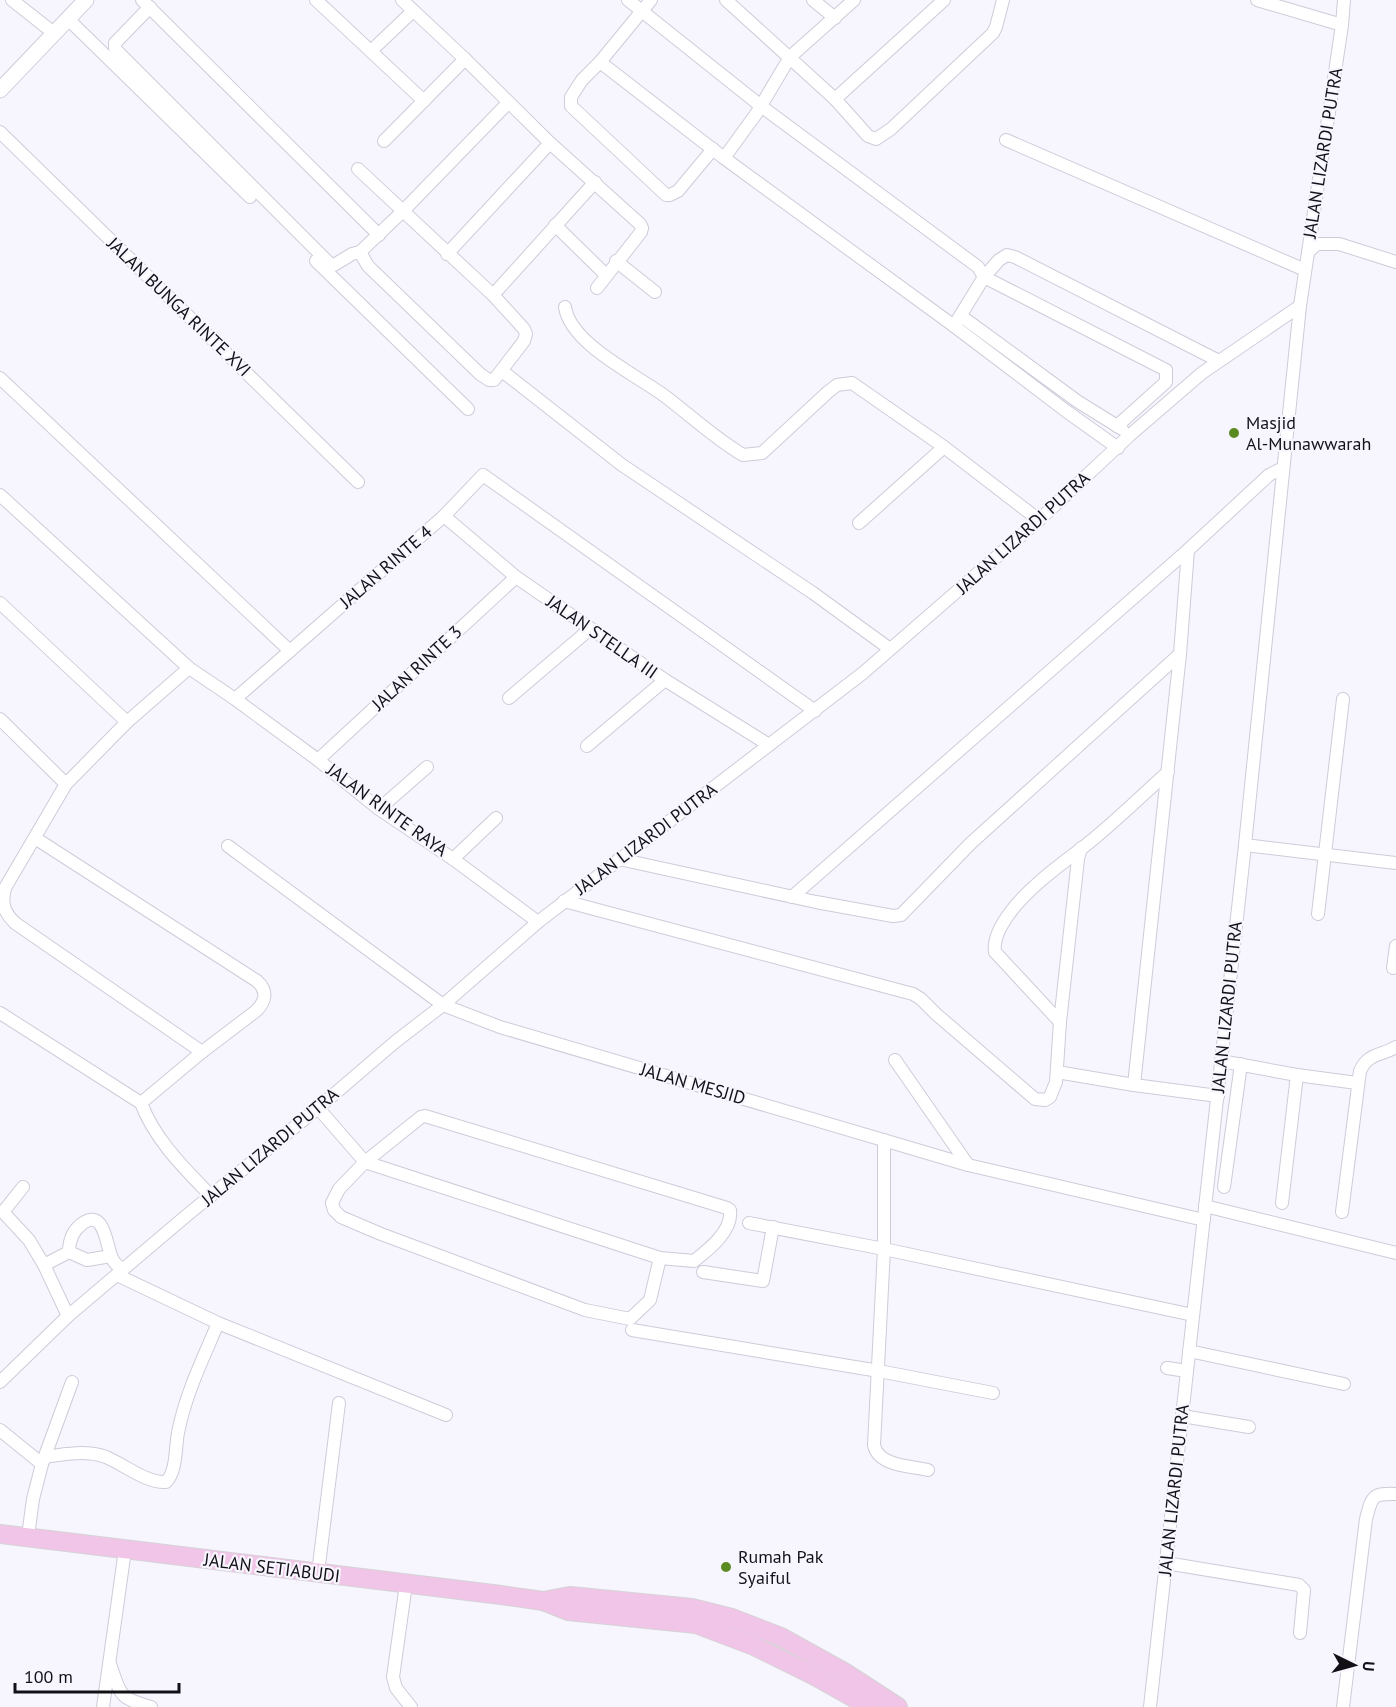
<svg xmlns="http://www.w3.org/2000/svg" width="1396" height="1707" font-family="'PT Sans',sans-serif">
	<style>
		.lines { fill: none; stroke-linecap: round; stroke-linejoin: round }
		.minor-casing { stroke: #cfcbd9; stroke-width: 14 }
		.tertiary-casing { stroke: #cfcbd9; stroke-width: 17 }
		.primary-casing { stroke: #d5d4d5; stroke-width: 20 }
		.minor { stroke: #fff; stroke-width: 12 }
		.tertiary { stroke: #fff; stroke-width: 15 }
		.primary { stroke: #f0c5e7; stroke-width: 18 }
		.poi-dot { fill: #5a8b20; stroke: #f7f5fe; stroke-width: 2 }
		.labels { text-anchor: middle; stroke-width: 4.5; stroke-linejoin: round; paint-order: stroke }
		.street-label { font-size: 18px; fill: #131116; stroke: #f7f5fe }
		.poi-label { font-size: 18px; fill: #131116; stroke: #f7f5fe; text-anchor: start }
	</style>
	<rect width="100%" height="100%" fill="#f7f5fe"/>
	<g class="lines">
		<defs>
			<g id="minor">
				<path d="M12,0L55,34"/>
				<path d="M142,0L379,235"/>
				<path d="M316,0L424,101"/>
				<path d="M402,0L465,59L550,143L640,224L642,228L641,232L597,288"/>
				<path d="M628,0L761,106L978,267L984,277L954,326"/>
				<path d="M651,0L600,62L582,80L571,97V106L666,195H670L678,191L713,149"/>
				<path d="M726,0L835,99L868,136L876,139L891,129L993,33L996,27L1003,0"/>
				<path d="M813,0L835,18"/>
				<path d="M1257,0L1342,25"/>
				<path d="M150,7L115,43V49L330,264L334,265L352,254L360,252L403,211L508,103"/>
				<path d="M68,19L250,197"/>
				<path d="M371,51L413,11"/>
				<path d="M600,62L724,158L954,326L1066,411L1118,448"/>
				<path d="M835,99L944,0"/>
				<path d="M0,132L358,482"/>
				<path d="M1006,140L1305,270"/>
				<path d="M384,141L465,59"/>
				<path d="M724,158L756,114L790,57L854,0"/>
				<path d="M358,169L493,295L524,329L526,334L524,341L494,380H489L480,374L368,266L360,252"/>
				<path d="M555,225L606,275"/>
				<path d="M1308,252L1317,244H1339L1396,262"/>
				<path d="M447,254L550,143"/>
				<path d="M316,261L468,409"/>
				<path d="M616,261L655,292"/>
				<path d="M493,295L595,182"/>
				<path d="M565,307C570,343 634,374 662,394C689,414 714,438 743,455L762,453L828,392L837,385L852,383L944,447L1039,520"/>
				<path d="M961,316L1077,401L1122,429"/>
				<path d="M502,371L622,465L813,593L890,649"/>
				<path d="M0,378L290,651"/>
				<path d="M1117,426L1166,382V370L984,277L999,260L1007,255L1015,257L1217,360"/>
				<path d="M0,495L189,668L235,699L318,760L379,809L453,859L538,922"/>
				<path d="M444,516L516,577L665,680L769,745"/>
				<path d="M859,523L944,447"/>
				<path d="M1188,550L1180,654L1134,1085L1218,1096"/>
				<path d="M0,603L127,722"/>
				<path d="M189,668L127,722L66,784L5,888C1,904 4,912 15,923L202,1052"/>
				<path d="M509,698L590,629"/>
				<path d="M235,699L444,516L483,475L815,711"/>
				<path d="M0,719L66,784"/>
				<path d="M587,746L665,680"/>
				<path d="M318,760L516,577"/>
				<path d="M379,809L427,767"/>
				<path d="M35,838L257,981C268,991 266,1001 256,1011L202,1052L141,1103"/>
				<path d="M1245,845L1396,863"/>
				<path d="M228,846L443,1005L500,1027L968,1165L1204,1220"/>
				<path d="M453,859L496,818"/>
				<path d="M619,859L816,902L893,916L901,915L971,843L1180,654"/>
				<path d="M792,897L1188,550L1269,475L1283,468"/>
				<path d="M564,901L913,994L921,999L936,1014L1035,1099L1045,1100L1050,1097L1056,1082L1060,1022L1078,859L1081,848"/>
				<path d="M1318,914L1343,699"/>
				<path d="M1393,968L1396,946"/>
				<path d="M0,1013L141,1103C155,1140 184,1168 211,1196"/>
				<path d="M1060,1022L995,952C993,939 1001,925 1009,914C1026,890 1057,867 1081,849C1111,826 1139,798 1168,772"/>
				<path d="M895,1060L968,1165"/>
				<path d="M1221,1061L1297,1075L1357,1083"/>
				<path d="M1057,1072L1134,1085"/>
				<path d="M318,1108L365,1162L660,1258L694,1261C708,1250 733,1231 730,1210L727,1208L425,1116L421,1117L365,1162L339,1189L332,1203L334,1210L341,1217L381,1234L585,1310L630,1319L650,1300L660,1258"/>
				<path d="M884,1140V1249L874,1445C878,1466 910,1466 928,1470"/>
				<path d="M23,1187L3,1212L29,1240L44,1265L68,1316"/>
				<path d="M1224,1187L1241,1064"/>
				<path d="M1282,1203L1297,1075"/>
				<path d="M1205,1206L1396,1253"/>
				<path d="M1342,1212L1360,1071C1368,1053 1381,1056 1396,1047"/>
				<path d="M749,1223L884,1249L1193,1315"/>
				<path d="M69,1252C69,1241 73,1230 83,1223C106,1208 106,1249 113,1260C115,1264 119,1267 123,1270"/>
				<path d="M44,1265L69,1252L87,1260L111,1256"/>
				<path d="M703,1272L763,1281L773,1227"/>
				<path d="M117,1275L218,1323"/>
				<path d="M632,1330L879,1371L993,1393"/>
				<path d="M1189,1351L1344,1384"/>
				<path d="M1167,1368L1187,1371"/>
				<path d="M0,1382L68,1316L186,1216L318,1108L395,1042L443,1005L538,922L863,673L1039,520L1130,435L1202,373L1300,306"/>
				<path d="M1182,1416L1249,1427"/>
				<path d="M0,1430L42,1464"/>
				<path d="M45,1457C64,1454 87,1450 106,1457C125,1465 146,1483 166,1482C177,1471 175,1448 178,1433C185,1395 203,1359 218,1323L446,1415"/>
				<path d="M28,1536L33,1499L42,1464L72,1382"/>
				<path d="M1166,1563L1299,1585L1304,1590L1300,1633"/>
				<path d="M318,1573L339,1403"/>
				<path d="M406,1584L393,1677L396,1688L411,1707"/>
				<path d="M110,1664C121,1695 118,1698 151,1707"/>
				<path d="M103,1707L125,1550"/>
				<path d="M1150,1707L1245,845L1300,306L1342,25L1344,0"/>
				<path d="M1343,1707L1366,1519C1372,1497 1371,1493 1396,1494"/>
			</g>
			<path id="tertiary" d="M0,90L86,0"/>
			<g id="primary">
				<path d="M0,1534L501,1595L543,1601L568,1611L696,1624L754,1646L815,1676L870,1707"/>
				<path d="M543,1601L570,1596L692,1608L732,1618L781,1637L844,1672L898,1707"/>
			</g>
		</defs>
		<use href="#minor" class="minor-casing"/>
		<use href="#tertiary" class="tertiary-casing"/>
		<use href="#primary" class="primary-casing"/>
		<use href="#minor" class="minor"/>
		<use href="#tertiary" class="tertiary"/>
		<use href="#primary" class="primary"/>
	</g>
	<g class="poi-dot">
		<circle cx="1234" cy="433" r="6"/>
		<circle cx="726" cy="1567" r="6"/>
	</g>
	<g class="labels">
		<g class="street-label">
			<text transform="translate(1323 153) rotate(-81)" y="6">JALAN LIZARDI PUTRA</text>
			<text transform="translate(179 307) rotate(44)" y="6">JALAN BUNGA RINTE XVI</text>
			<text transform="translate(1023 533) rotate(-42)" y="6">JALAN LIZARDI PUTRA</text>
			<text transform="translate(386 567) rotate(-41)" y="6">JALAN RINTE 4</text>
			<text transform="translate(602 637) rotate(35)" y="6">JALAN STELLA III</text>
			<text transform="translate(417 668) rotate(-43)" y="6">JALAN RINTE 3</text>
			<text transform="translate(387 810) rotate(36)" y="6">JALAN RINTE RAYA</text>
			<text transform="translate(646 839) rotate(-37)" y="6">JALAN LIZARDI PUTRA</text>
			<text transform="translate(1227 1007) rotate(-84)" y="6">JALAN LIZARDI PUTRA</text>
			<text transform="translate(693 1084) rotate(16)" y="6">JALAN MESJID</text>
			<text transform="translate(270 1147) rotate(-40)" y="6">JALAN LIZARDI PUTRA</text>
			<text transform="translate(1174 1490) rotate(-84)" y="6">JALAN LIZARDI PUTRA</text>
			<text transform="translate(272 1568) rotate(7)" y="6">JALAN SETIABUDI</text>
		</g>
		<g class="poi-label">
			<text x="1246" y="429">Masjid<tspan x="1246" dy="21">Al-Munawwarah</tspan></text>
			<text x="738" y="1563">Rumah Pak<tspan x="738" dy="21">Syaiful</tspan></text>
		</g>
	</g>
	<g transform="translate(1354 1665) rotate(95)" stroke="#f7f5fe" stroke-width="4.5" paint-order="stroke">
	<path d="M0-4.5L10 22L0 15L-10 22Z" fill="#131116"/>
	<text y="-9" font-size="16" font-weight="bold" text-anchor="middle" fill="#131116">U</text>
	</g>
	<path d="M15 1683v9h164v-9" fill="none" stroke="#131116" stroke-width="3"/>
	<text x="24" y="1683" font-size="18" fill="#131116" stroke="#f7f5fe" stroke-width="4.5" paint-order="stroke">100 m</text>
</svg>
